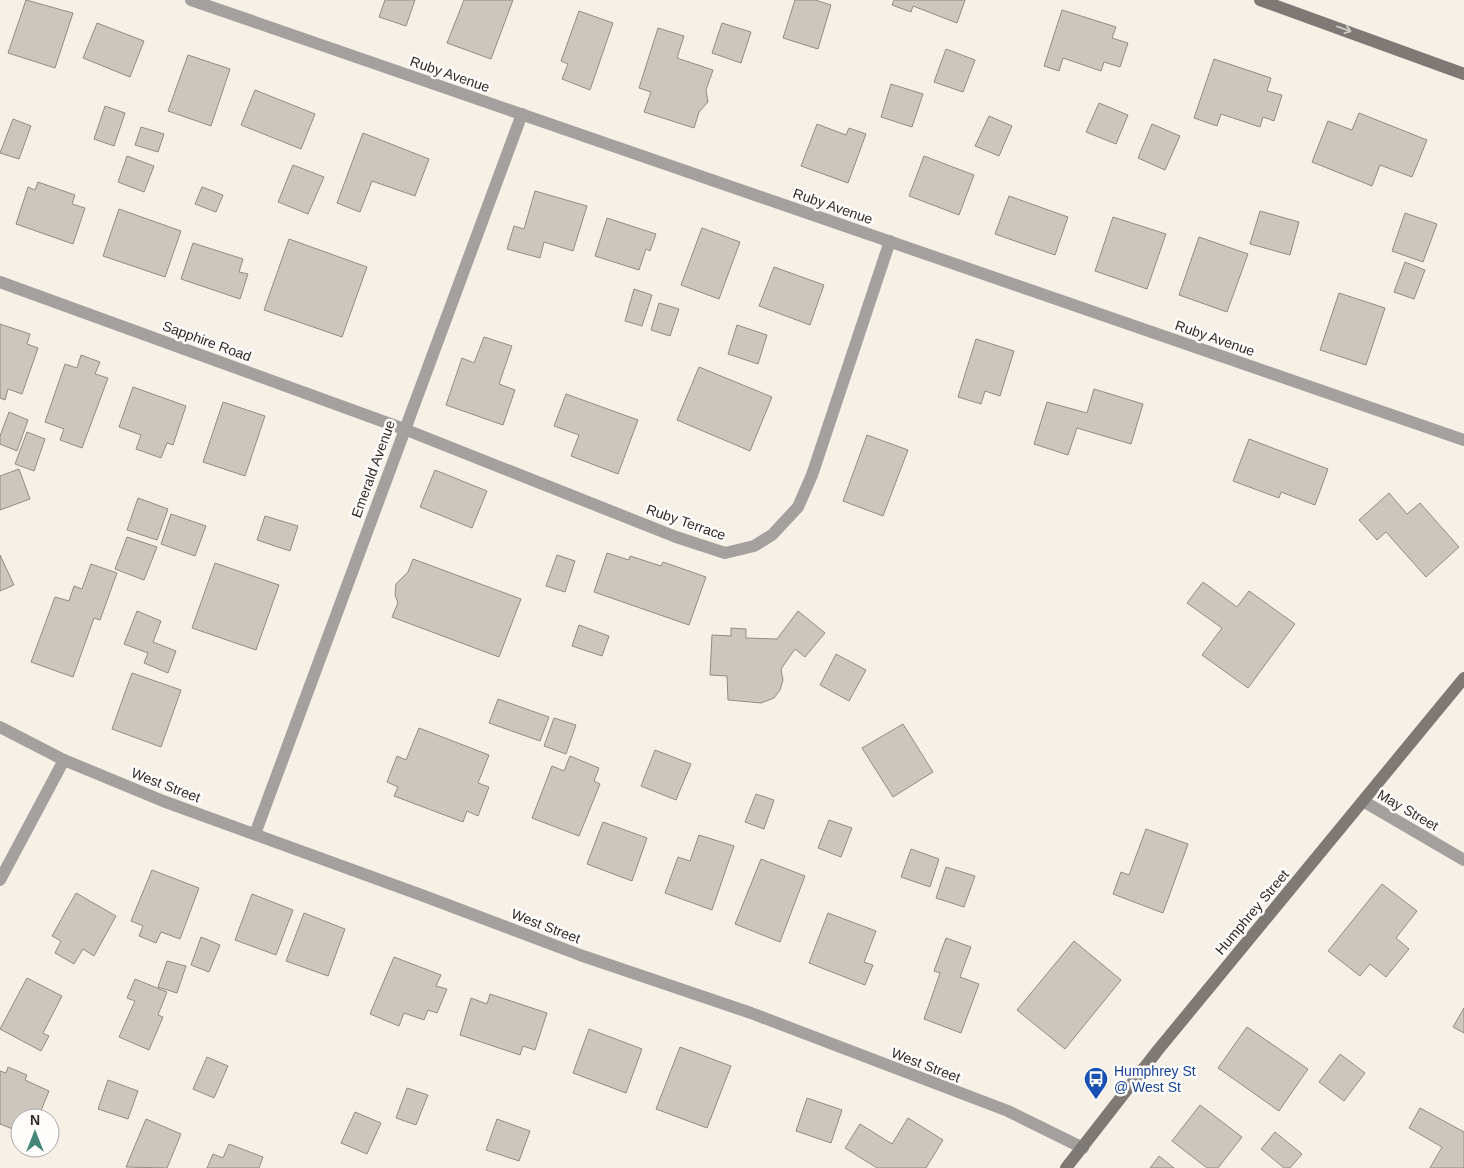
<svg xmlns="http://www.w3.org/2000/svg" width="1464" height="1168" font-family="Arial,sans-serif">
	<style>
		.building { fill: #ccc6bd; stroke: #928d84 }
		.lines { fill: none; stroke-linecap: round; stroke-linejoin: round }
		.street { stroke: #a4a09d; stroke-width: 12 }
		.secondary { stroke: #7f7975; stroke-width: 12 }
		.oneway { stroke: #ccc9c6 }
		.labels { text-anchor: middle; stroke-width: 5; stroke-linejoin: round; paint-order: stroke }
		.street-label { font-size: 14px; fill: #2e2c29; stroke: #fffefc }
		.transit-label { font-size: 14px; fill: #164399; stroke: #fffefc; text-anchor: start }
	</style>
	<rect width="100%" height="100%" fill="#f6f0e6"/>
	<g class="building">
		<path d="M26,0L73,13L55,68L8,53Z"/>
		<path d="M385,0H415L406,26L379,17Z"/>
		<path d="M464,0H513L491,59L447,43Z"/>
		<path d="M795,0H815L831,5L818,49L783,38Z"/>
		<path d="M894,0H965L957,23L913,6L911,12L892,5Z"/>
		<path d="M1062,10L1116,27L1112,38L1128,43L1120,67L1104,62L1101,71L1063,58L1059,71L1044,66Z"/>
		<path d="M579,11L613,23L590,90L562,79L568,64L561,61Z"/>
		<path d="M97,23L144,41L130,77L83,58Z"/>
		<path d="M722,23L751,32L741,63L712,53Z"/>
		<path d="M658,28L684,36L677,58L713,70L706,90L708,102L699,112L694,128L644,112L651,92L639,88Z"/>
		<path d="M946,49L975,60L963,92L934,82Z"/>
		<path d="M188,55L230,69L211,126L168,111Z"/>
		<path d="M1214,59L1271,78L1267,91L1282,95L1274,121L1263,117L1260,127L1221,114L1217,126L1194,118Z"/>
		<path d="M891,84L923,94L912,127L881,117Z"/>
		<path d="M255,90L315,114L301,149L241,125Z"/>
		<path d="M1099,103L1128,115L1116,144L1086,132Z"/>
		<path d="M105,106L125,113L114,146L94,139Z"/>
		<path d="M1359,113L1427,140L1412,177L1380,165L1372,186L1312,162L1328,121L1352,130Z"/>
		<path d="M989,116L1012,126L999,156L975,146Z"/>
		<path d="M13,119L31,126L19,159L0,153Z"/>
		<path d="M817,124L846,135L849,128L866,134L848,183L801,166Z"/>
		<path d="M1152,124L1180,136L1165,170L1138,158Z"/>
		<path d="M141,127L164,134L158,152L135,145Z"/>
		<path d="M363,133L429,159L415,196L372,181L360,212L337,203Z"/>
		<path d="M127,156L154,166L144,192L118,182Z"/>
		<path d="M924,156L974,175L959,215L909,196Z"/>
		<path d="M293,165L324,177L308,214L278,202Z"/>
		<path d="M38,182L75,195L72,204L85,208L73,244L16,224L28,187L35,190Z"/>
		<path d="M202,187L223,195L216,212L195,204Z"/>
		<path d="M535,191L587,206L573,251L544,242L540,258L507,249L514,226L524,229Z"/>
		<path d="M1009,196L1068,217L1055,255L995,234Z"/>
		<path d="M119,209L181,231L165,277L103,256Z"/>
		<path d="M1260,211L1299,222L1290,255L1250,244Z"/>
		<path d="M1405,213L1437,224L1423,262L1392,251Z"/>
		<path d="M1113,217L1166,234L1147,289L1095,271Z"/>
		<path d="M607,218L656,234L650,251L646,249L639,270L595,256Z"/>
		<path d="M702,228L740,242L719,299L681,285Z"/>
		<path d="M1199,237L1248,254L1227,312L1179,295Z"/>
		<path d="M289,239L367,267L342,337L264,310Z"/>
		<path d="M193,243L243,259L239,272L248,274L240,299L181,279Z"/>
		<path d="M1405,262L1425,270L1414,299L1394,292Z"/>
		<path d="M774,267L824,285L810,325L759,306Z"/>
		<path d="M634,289L652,295L642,326L625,321Z"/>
		<path d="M1339,293L1385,308L1366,365L1320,350Z"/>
		<path d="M659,303L679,309L670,336L651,330Z"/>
		<path d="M0,324L30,334L27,344L38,348L22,394L8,389L5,400L0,398Z"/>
		<path d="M737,325L767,335L758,364L728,354Z"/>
		<path d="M484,337L512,346L499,384L515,390L503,425L446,405L462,358L474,363Z"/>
		<path d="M976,339L1014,351L1000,396L985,391L981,404L958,397Z"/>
		<path d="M81,355L100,362L95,374L108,378L82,448L60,440L64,429L45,422L65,364L77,368Z"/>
		<path d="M699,367L772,397L750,451L677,420Z"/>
		<path d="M133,387L186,406L173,445L167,443L161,458L136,449L141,435L119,427Z"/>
		<path d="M1094,389L1143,404L1131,444L1077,428L1068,455L1034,444L1047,402L1087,413Z"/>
		<path d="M566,394L638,420L618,474L571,456L579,435L554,426Z"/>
		<path d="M223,402L265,416L245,476L203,462Z"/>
		<path d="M9,412L28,420L17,451L0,444V436Z"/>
		<path d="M27,432L45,439L34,471L15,464Z"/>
		<path d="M867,435L908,450L883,516L843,501Z"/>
		<path d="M1249,439L1328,469L1315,505L1281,492L1279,498L1233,481Z"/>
		<path d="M19,469L30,499L0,510V476Z"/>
		<path d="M435,470L487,491L472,528L420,507Z"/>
		<path d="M1389,493L1407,514L1420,503L1459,547L1426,577L1386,532L1377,540L1359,520Z"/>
		<path d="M138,498L168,509L157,540L127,530Z"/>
		<path d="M171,514L206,526L195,556L161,544Z"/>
		<path d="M265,516L298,526L290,551L257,540Z"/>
		<path d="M127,537L157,547L144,580L115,569Z"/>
		<path d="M607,553L629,560L630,556L661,566L663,562L706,577L689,625L594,592Z"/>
		<path d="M0,555L14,585L0,591Z"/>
		<path d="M557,555L575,561L565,592L546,586Z"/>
		<path d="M413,559L521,599L499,657L392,617L398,603L395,595L396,584L408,572Z"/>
		<path d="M215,563L279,585L256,650L192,628Z"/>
		<path d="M91,564L117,573L100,620L94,618L73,677L31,662L55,597L69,601L74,586L82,589Z"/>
		<path d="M1203,582L1237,607L1249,591L1295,624L1248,688L1202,655L1222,628L1187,603Z"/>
		<path d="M137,611L161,621L153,642L176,651L168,673L144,663L148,653L124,644Z"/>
		<path d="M798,611L825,633L805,657L795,649L781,669L783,680L780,690L774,698L761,703L728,700L727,676L710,675L712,635L731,636V628L746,629V638L777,639Z"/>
		<path d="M579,625L609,636L602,656L572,646Z"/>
		<path d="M836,654L866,670L849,701L820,685Z"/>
		<path d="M132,673L181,690L161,747L112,729Z"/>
		<path d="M498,699L549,717L540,741L489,723Z"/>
		<path d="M554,718L576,725L566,754L544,746Z"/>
		<path d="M903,724L933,772L893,797L862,748Z"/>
		<path d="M419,728L489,755L478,783L489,787L478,816L467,811L463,822L394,796L398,787L387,782L397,756L406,760Z"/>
		<path d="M655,750L691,764L676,800L641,786Z"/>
		<path d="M570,756L599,768L594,781L600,784L579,836L532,818L552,766L564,771Z"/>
		<path d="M756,794L774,800L764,829L745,822Z"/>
		<path d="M829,820L852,828L841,857L818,848Z"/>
		<path d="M603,822L647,838L632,881L587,864Z"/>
		<path d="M1146,829L1188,844L1163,913L1113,894L1121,872L1129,875Z"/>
		<path d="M699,835L734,846L712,910L665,893L678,857L690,861Z"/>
		<path d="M911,849L939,859L930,887L901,877Z"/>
		<path d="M761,859L805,876L780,942L735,924Z"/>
		<path d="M946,867L975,876L964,907L936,898Z"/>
		<path d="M152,870L199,888L180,939L161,932L156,943L139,936L143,926L131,921Z"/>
		<path d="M1382,884L1417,911L1396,938L1409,949L1386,977L1370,964L1360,976L1328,951Z"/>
		<path d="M76,893L116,916L94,956L83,949L74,964L55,953L61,941L52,936Z"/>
		<path d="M252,894L293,910L276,955L235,940Z"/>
		<path d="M304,913L345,929L328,976L286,961Z"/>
		<path d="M828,913L876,931L864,962L873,965L865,985L809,963Z"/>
		<path d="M201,937L220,945L209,972L191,965Z"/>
		<path d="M946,938L971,947L960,977L979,984L961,1033L924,1019L940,973L934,971Z"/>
		<path d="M1074,941L1121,980L1065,1049L1017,1010Z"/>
		<path d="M394,957L441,975L436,986L447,989L437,1013L428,1010L424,1020L404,1013L399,1026L370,1014Z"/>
		<path d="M167,961L186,966L177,993L158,987Z"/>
		<path d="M27,978L62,996L43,1033L49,1036L41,1051L0,1029Z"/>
		<path d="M135,979L167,992L158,1015L163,1017L149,1050L119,1037L135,1001L127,998Z"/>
		<path d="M490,994L547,1013L535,1050L523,1046L520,1055L460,1035L471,998L487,1004Z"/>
		<path d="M1464,1008V1033L1453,1027Z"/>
		<path d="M1247,1027L1308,1069L1279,1111L1218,1068Z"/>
		<path d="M589,1029L642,1049L626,1093L573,1073Z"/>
		<path d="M680,1047L731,1066L707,1128L656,1109Z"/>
		<path d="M1340,1054L1365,1073L1344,1101L1319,1082Z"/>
		<path d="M207,1057L228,1066L214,1098L193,1089Z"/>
		<path d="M8,1067L27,1075L25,1080L49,1091L38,1118H20V1132L0,1124V1071L6,1073Z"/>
		<path d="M108,1080L138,1091L128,1119L98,1109Z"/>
		<path d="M407,1088L428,1095L416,1125L396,1118Z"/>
		<path d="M807,1098L842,1110L831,1143L796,1131Z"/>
		<path d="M1200,1105L1242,1137L1218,1168H1207L1172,1141Z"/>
		<path d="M1420,1108L1464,1132V1168H1430L1442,1147L1409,1128Z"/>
		<path d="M355,1112L381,1123L367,1154L341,1143Z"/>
		<path d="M908,1118L943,1140L926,1168H877L845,1148L860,1124L892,1144Z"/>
		<path d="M146,1119L181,1134L167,1168L126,1167Z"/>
		<path d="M497,1119L530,1131L519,1161L486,1150Z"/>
		<path d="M1275,1132L1302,1154L1290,1168H1284L1261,1149Z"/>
		<path d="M229,1144L263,1157L259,1168H207L213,1154L223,1158Z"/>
		<path d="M1159,1156L1174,1168H1150Z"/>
	</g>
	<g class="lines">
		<g class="street">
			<path d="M191,0L1464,440"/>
			<path d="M0,282L404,429L676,537L725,553L754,546L772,535L798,507L812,475L890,241"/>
			<path d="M0,727L64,760L163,801L424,896L580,955L751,1013L1008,1111L1083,1148"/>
			<path d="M1363,801L1464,860"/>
			<path d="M255,834L522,114"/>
			<path d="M0,880L64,760"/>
		</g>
		<g class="secondary">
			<path d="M1260,0L1464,74"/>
			<path d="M1066,1168L1158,1050L1464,678"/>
		</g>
	</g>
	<defs><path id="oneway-shaft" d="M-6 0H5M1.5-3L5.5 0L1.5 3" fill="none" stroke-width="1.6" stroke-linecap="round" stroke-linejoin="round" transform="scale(1.25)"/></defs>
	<use class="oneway" href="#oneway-shaft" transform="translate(1344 29) rotate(20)"/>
	<defs>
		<symbol id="bus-pin" viewBox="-11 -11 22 30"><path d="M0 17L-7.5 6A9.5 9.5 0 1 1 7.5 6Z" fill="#1a4fb4" stroke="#fffefc"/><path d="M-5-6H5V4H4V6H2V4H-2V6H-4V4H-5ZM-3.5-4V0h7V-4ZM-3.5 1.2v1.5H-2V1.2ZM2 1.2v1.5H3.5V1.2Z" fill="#fff"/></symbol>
	</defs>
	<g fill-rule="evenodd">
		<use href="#bus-pin" x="1082" y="1065" width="28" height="38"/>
	</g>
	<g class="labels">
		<g class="street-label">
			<text transform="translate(450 74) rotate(19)" y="5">Ruby Avenue</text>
			<text transform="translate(833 206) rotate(19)" y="5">Ruby Avenue</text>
			<text transform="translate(1215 338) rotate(19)" y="5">Ruby Avenue</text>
			<text transform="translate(207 341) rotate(20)" y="5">Sapphire Road</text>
			<text transform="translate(373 469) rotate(-70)" y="5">Emerald Avenue</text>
			<text transform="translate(686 522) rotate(19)" y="5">Ruby Terrace</text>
			<text transform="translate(166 785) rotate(21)" y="5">West Street</text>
			<text transform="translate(1408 810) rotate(30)" y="5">May Street</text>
			<text transform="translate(1252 912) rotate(-50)" y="5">Humphrey Street</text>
			<text transform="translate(546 926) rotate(21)" y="5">West Street</text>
			<text transform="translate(926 1065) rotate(21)" y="5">West Street</text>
		</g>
		<g class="transit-label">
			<text x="1114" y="1076">Humphrey St<tspan x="1114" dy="16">@ West St</tspan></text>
		</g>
	</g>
	<g transform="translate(35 1133)"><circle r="24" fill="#fffefc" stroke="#abaaa8"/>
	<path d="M0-4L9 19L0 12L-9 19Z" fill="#44877a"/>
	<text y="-8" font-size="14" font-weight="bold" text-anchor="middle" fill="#2e2c29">N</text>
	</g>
</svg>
